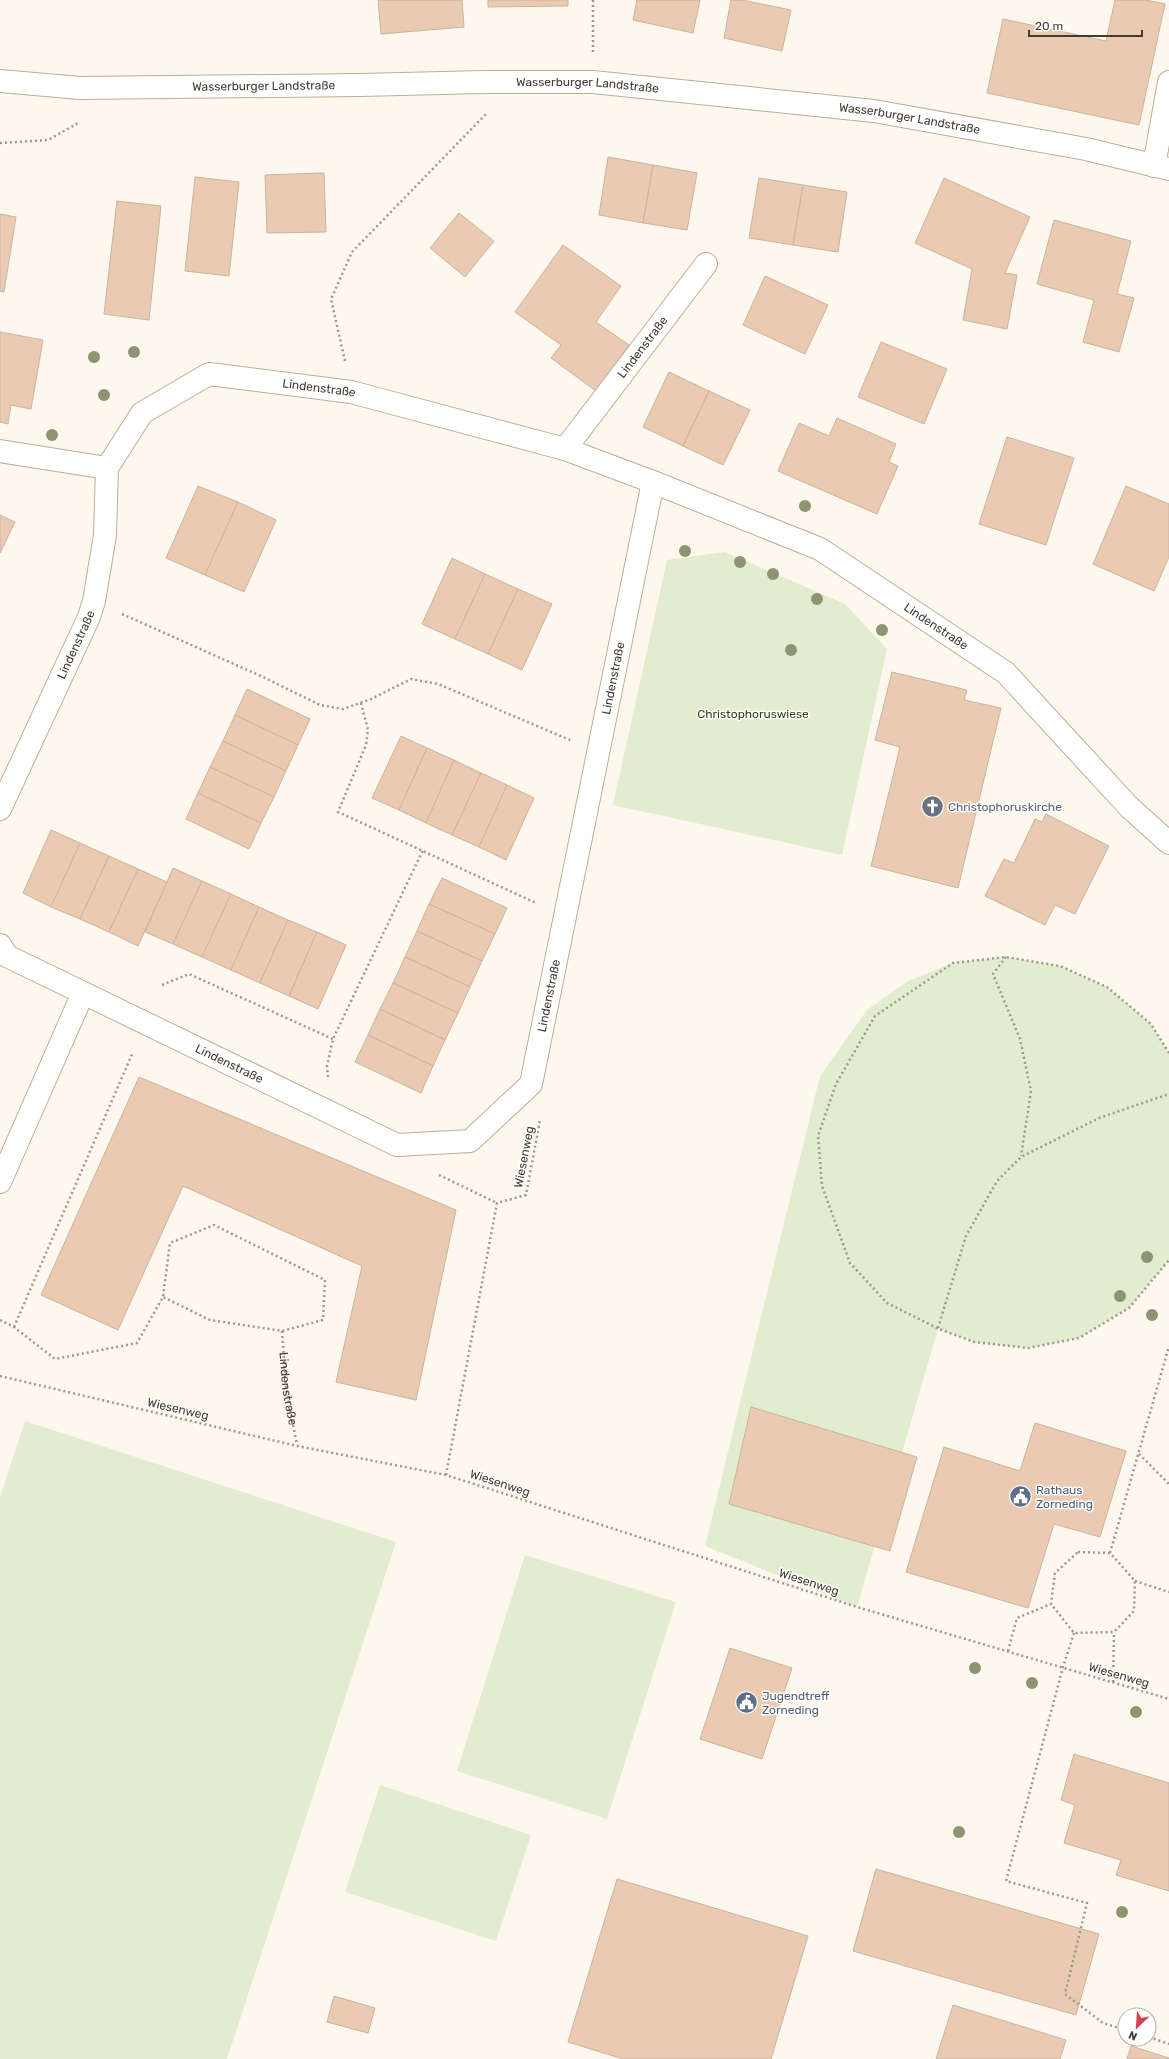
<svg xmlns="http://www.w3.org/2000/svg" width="1169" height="2059" font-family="Rubik,sans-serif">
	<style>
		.green { fill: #e2edd0 }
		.building { fill: #eacbb1; stroke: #cab3a0 }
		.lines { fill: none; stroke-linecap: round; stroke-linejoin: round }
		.lane-casing { stroke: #bdae96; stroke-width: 24 }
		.street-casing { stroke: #bdae96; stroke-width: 24 }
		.secondary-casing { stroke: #bdae96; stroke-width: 24 }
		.path { stroke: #9d978d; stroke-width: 2.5; stroke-dasharray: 2 3; stroke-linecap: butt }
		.lane { stroke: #fff; stroke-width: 22 }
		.street { stroke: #fff; stroke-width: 22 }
		.secondary { stroke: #fff; stroke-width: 22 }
		.tree { fill: #8e9471 }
		.labels { text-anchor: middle; stroke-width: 3; stroke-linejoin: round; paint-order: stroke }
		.street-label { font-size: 12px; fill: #413b31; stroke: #fff }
		.park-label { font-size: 12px; fill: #34430b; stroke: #fff }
		.worship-label { font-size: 12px; fill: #5b616d; stroke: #fff; text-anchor: start }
		.service-label { font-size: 12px; fill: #4e5e75; stroke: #fff; text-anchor: start }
	</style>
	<rect width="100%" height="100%" fill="#fdf7ed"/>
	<g class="green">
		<path d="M725,552L845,604L887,649L842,855L613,805L667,560Z"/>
		<path d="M1006,957L1060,966L1107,987L1151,1024L1169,1053V1260L1129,1308L1079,1338L1028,1348L974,1342L938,1329L857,1607L705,1546L820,1076L867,1010L908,981L953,963Z"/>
		<path d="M25,1421L396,1542L227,2059H0V1497Z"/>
		<path d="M525,1555L676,1602L607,1819L457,1771Z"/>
		<path d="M380,1785L531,1835L496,1941L345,1892Z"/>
	</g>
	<g class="building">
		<path d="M378,0H462L464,27L381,34Z"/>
		<path d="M488,0H568V6L488,7Z"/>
		<path d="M637,0H700L693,33L633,20Z"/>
		<path d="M731,0H742L791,10L782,51L724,38Z"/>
		<path d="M1115,0H1146L1165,4L1139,125L987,93L1003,19L1106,41Z"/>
		<path d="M608,157L653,165L643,223L599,215Z"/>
		<path d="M653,165L697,173L687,230L643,223Z"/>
		<path d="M324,173L326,232L267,233L265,175Z"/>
		<path d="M195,177L239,182L229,276L185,271Z"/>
		<path d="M759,178L803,185L793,245L749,238Z"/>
		<path d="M944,178L1030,217L1005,273L1017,275L1007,329L963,320L972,269L915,243Z"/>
		<path d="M803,185L847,192L838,252L793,245Z"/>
		<path d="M117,201L161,206L149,320L104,314Z"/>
		<path d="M459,213L494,241L465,277L430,248Z"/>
		<path d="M0,214L16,217L4,292L0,291Z"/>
		<path d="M1054,220L1131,241L1117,294L1134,298L1119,352L1083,342L1094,300L1037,284Z"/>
		<path d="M563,245L621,286L596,322L629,345L596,391L551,358L561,345L515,312Z"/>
		<path d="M765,276L828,305L805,354L743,325Z"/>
		<path d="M0,332L43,340L31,409L11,405L8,424L0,422Z"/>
		<path d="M881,342L947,369L924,424L858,397Z"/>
		<path d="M669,372L709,391L683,446L643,427Z"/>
		<path d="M709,391L750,410L723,465L683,446Z"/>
		<path d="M837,418L896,444L889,462L898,466L877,514L778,471L799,423L829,436Z"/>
		<path d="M1007,437L1074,458L1046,545L979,524Z"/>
		<path d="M198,486L238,502L205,575L166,558Z"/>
		<path d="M1126,486L1169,504V557L1154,591L1093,564Z"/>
		<path d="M238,502L276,520L244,592L205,575Z"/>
		<path d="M0,515L15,522L0,553Z"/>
		<path d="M452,558L485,574L455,639L422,624Z"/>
		<path d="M485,574L518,589L488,654L455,639Z"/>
		<path d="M518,589L552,604L522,670L488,654Z"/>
		<path d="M892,672L967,690L964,700L1001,708L958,888L871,866L900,747L875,740Z"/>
		<path d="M247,689L310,719L298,745L235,715Z"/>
		<path d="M235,715L298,745L286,771L223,741Z"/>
		<path d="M401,736L427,748L399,810L372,798Z"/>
		<path d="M223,741L286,771L274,797L210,767Z"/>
		<path d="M427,748L454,760L426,823L399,810Z"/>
		<path d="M454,760L481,773L452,835L426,823Z"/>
		<path d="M210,767L274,797L261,823L198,793Z"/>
		<path d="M481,773L507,785L479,847L452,835Z"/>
		<path d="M507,785L534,798L506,860L479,847Z"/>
		<path d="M198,793L261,823L249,849L186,819Z"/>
		<path d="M1046,814L1109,846L1075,914L1055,905L1045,925L985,896L1004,859L1014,863L1035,819L1042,822Z"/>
		<path d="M51,830L80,843L51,907L23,893Z"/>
		<path d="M80,843L109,856L80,919L51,907Z"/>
		<path d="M109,856L138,869L109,932L80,919Z"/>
		<path d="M173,868L202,881L173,944L145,932Z"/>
		<path d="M138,869L167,882L138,946L109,932Z"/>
		<path d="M442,878L507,908L495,934L429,904Z"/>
		<path d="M202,881L231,894L202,957L173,944Z"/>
		<path d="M231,894L259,907L231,970L202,957Z"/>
		<path d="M429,904L495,934L482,961L417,931Z"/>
		<path d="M259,907L288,920L260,983L231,970Z"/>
		<path d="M288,920L317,932L289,996L260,983Z"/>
		<path d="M417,931L482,961L470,987L405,957Z"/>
		<path d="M317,932L346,945L318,1009L289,996Z"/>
		<path d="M405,957L470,987L458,1013L393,983Z"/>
		<path d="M393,983L458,1013L445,1040L380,1009Z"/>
		<path d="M380,1009L445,1040L433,1066L368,1035Z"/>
		<path d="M368,1035L433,1066L421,1093L355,1062Z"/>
		<path d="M139,1077L456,1210L416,1400L336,1382L362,1266L183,1186L118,1330L41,1295Z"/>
		<path d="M751,1407L917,1457L890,1551L729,1504Z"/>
		<path d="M1035,1423L1126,1451L1100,1537L1054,1524L1028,1608L906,1572L944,1447L1020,1471Z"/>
		<path d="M730,1648L792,1668L762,1759L700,1739Z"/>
		<path d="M1074,1754L1169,1783V1891L1116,1875L1121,1860L1064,1843L1075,1805L1061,1800Z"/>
		<path d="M876,1869L1099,1934L1076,2015L853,1951Z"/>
		<path d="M617,1879L808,1936L771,2059H623L568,2042Z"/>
		<path d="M334,1996L375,2008L368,2033L327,2022Z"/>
		<path d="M953,2005L1066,2040L1060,2059H936Z"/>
		<path d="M1131,2046L1169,2058V2059H1127Z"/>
	</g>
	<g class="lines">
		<defs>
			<path id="lane" d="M0,1182L83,993"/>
			<g id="street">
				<path d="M1154,166L1169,82"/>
				<path id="s2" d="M565,449L706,264"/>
				<path d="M0,451L107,468"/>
				<path id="s3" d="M0,809L89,617L94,601L105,535L107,468L142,413L209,374L351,392L565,449L653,482L820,549L1006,673L1129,807L1169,843"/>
				<path id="s4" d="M0,945L7,956L397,1145L470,1141L531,1084L653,482"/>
			</g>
			<g id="secondary">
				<path id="s5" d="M0,81L80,88L360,85L484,82H593L874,111L1086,149L1169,169"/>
			</g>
		</defs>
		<use href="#lane" class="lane-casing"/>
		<use href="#street" class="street-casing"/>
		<use href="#secondary" class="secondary-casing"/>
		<g class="path">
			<path d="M593,0V52"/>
			<path d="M0,143L48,140L80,122"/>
			<path d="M345,361L331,299L352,252L487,113"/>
			<path d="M122,614L263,677L320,705L343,709L371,699L411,679L438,684L570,740"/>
			<path d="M361,703L368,730L366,745L338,812L536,903"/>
			<path d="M1006,957L993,974L1020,1039L1031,1091L1021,1156"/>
			<path d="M162,985L189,974L333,1039"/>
			<path d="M1169,1053L1151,1024L1107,987L1060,966L1006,957L953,963L875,1016L836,1084L818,1136L822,1186L850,1263L887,1303L939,1329L974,1342L1028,1348L1079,1338L1129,1308L1169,1260"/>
			<path d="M328,1077L327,1066L333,1039L423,850"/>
			<path d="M439,1175L497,1203"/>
			<path d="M0,1320L14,1327L55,1359L137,1343L163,1297L170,1243L214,1225L325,1280L323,1320L282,1331L210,1320L163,1297"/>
			<path d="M14,1327L133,1052"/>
			<path d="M938,1328L966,1236L997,1181L1021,1157L1099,1118L1169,1094"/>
			<path id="s1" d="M282,1331L286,1388L297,1445"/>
			<path d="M0,1376L297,1446L446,1475L857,1607L1169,1699"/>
			<path d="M1139,1454L1169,1484"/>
			<path d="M446,1475L497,1203L526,1195L540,1120"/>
			<path d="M1078,1552L1110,1553L1135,1581L1134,1611L1114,1632L1074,1633L1051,1604L1055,1573Z"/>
			<path d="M1110,1553L1169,1346"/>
			<path d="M1135,1581L1169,1592"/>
			<path d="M1074,1633L1063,1667L1006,1881L1087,1903L1065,1994L1103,2023L1125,2030"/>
			<path d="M1008,1651L1017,1618L1051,1604"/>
			<path d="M1113,1682L1114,1632"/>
			<path d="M1149,2037L1169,2044"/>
		</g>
		<use href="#lane" class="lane"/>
		<use href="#street" class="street"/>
		<use href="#secondary" class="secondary"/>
	</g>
	<g class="tree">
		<circle cx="134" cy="352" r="6"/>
		<circle cx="94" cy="357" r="6"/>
		<circle cx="104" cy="395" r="6"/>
		<circle cx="52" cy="435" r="6"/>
		<circle cx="805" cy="506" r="6"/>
		<circle cx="685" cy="551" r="6"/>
		<circle cx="740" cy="562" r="6"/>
		<circle cx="773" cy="574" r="6"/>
		<circle cx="817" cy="599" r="6"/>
		<circle cx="882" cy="630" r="6"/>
		<circle cx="791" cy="650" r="6"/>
		<circle cx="1147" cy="1257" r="6"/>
		<circle cx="1120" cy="1296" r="6"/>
		<circle cx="1152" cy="1315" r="6"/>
		<circle cx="975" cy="1668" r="6"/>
		<circle cx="1032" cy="1683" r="6"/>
		<circle cx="1136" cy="1712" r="6"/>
		<circle cx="959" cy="1832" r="6"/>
		<circle cx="1122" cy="1912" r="6"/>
	</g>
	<defs>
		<symbol id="church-disc" viewBox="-11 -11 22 22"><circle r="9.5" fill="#6b7280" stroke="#fff"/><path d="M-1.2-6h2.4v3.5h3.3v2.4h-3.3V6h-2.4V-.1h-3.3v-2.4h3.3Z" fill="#fff"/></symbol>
		<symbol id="civic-disc" viewBox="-11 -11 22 22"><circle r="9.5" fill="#5c6f8a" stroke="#fff"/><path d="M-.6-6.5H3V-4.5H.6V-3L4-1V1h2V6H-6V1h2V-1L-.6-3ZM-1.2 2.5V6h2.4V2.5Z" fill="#fff"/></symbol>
	</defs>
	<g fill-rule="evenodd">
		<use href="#church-disc" x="920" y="794" width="25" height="25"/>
		<use href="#civic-disc" x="1008" y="1484" width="25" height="25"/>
		<use href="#civic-disc" x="734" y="1690" width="25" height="25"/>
	</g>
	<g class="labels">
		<g class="street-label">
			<text dy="4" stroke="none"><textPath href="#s5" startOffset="264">Wasserburger Landstraße</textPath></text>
			<text dy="4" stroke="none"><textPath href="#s5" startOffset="588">Wasserburger Landstraße</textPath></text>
			<text dy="4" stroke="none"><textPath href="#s5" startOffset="912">Wasserburger Landstraße</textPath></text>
			<text dy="4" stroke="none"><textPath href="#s2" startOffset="128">Lindenstraße</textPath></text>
			<text dy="4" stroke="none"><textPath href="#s3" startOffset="616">Lindenstraße</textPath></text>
			<text dy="4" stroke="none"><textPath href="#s3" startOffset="1283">Lindenstraße</textPath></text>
			<text dy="4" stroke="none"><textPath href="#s3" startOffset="181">Lindenstraße</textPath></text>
			<text dy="4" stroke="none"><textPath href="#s4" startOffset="1017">Lindenstraße</textPath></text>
			<text dy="4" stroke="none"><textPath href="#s4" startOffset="693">Lindenstraße</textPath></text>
			<text dy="4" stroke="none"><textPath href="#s4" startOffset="260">Lindenstraße</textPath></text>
			<text transform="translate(524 1157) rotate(-79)" y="4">Wiesenweg</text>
			<text dy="4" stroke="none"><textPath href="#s1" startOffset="58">Lindenstraße</textPath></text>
			<text transform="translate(178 1409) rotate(13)" y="4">Wiesenweg</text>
			<text transform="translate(500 1483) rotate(18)" y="4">Wiesenweg</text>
			<text transform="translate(809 1582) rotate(18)" y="4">Wiesenweg</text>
			<text transform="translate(1119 1675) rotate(16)" y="4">Wiesenweg</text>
		</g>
		<g class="park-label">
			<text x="753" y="718">Christophoruswiese</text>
		</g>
		<g class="worship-label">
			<text x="948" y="811">Christophoruskirche</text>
		</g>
		<g class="service-label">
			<text x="1036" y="1494">Rathaus<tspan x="1036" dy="14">Zorneding</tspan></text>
			<text x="762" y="1700">Jugendtreff<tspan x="762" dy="14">Zorneding</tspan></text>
		</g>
	</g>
	<g transform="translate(1137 2027) rotate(205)"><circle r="19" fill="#ffffff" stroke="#b3b1ad"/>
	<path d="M0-3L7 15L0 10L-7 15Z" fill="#d34352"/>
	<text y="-6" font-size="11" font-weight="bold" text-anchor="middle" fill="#413b31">N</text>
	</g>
	<path d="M1029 30v6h113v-6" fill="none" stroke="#413b31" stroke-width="2"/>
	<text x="1035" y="30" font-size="12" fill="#413b31" stroke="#ffffff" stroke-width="3" paint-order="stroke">20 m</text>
</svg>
